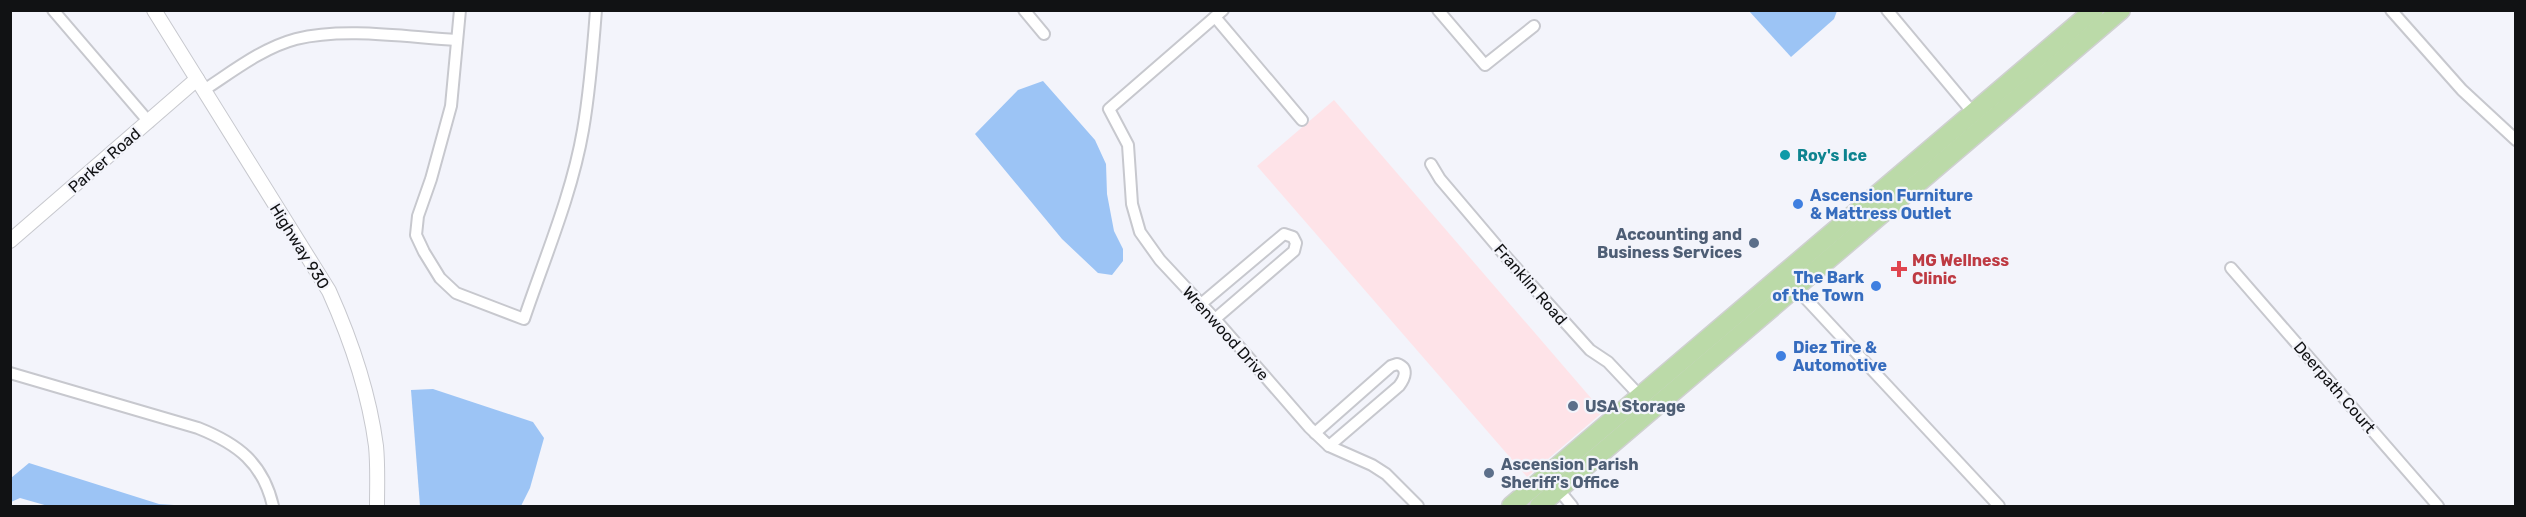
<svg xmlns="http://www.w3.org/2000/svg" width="2526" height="517" font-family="Rubik,sans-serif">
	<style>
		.commercial { fill: #fee3e8 }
		.water { fill: #9cc4f5 }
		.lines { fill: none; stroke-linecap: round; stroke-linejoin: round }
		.minor-casing { stroke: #c7c8ce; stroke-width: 14 }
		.tertiary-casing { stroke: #c7c8ce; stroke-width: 16 }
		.primary-casing { stroke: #cfd0d0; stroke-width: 21 }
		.minor { stroke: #fff; stroke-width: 10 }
		.tertiary { stroke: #fff; stroke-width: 14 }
		.primary { stroke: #bbdaa8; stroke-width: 18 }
		.culture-dot { fill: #0f9aa8; stroke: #f3f4fb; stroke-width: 2 }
		.shop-dot { fill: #3f7fe0; stroke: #f3f4fb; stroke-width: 2 }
		.service-dot { fill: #5c6f8a; stroke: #f3f4fb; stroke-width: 2 }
		.health-dot { fill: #e0444e; stroke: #f3f4fb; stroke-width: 2 }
		.labels { text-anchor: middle; stroke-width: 4.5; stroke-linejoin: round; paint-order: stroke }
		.culture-label { font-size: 16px; font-weight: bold; fill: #0d838f; stroke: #f3f4fb; text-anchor: start }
		.street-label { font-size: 16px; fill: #111214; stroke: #f3f4fb }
		.shop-label { font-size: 16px; font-weight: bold; fill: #366cbe; stroke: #f3f4fb; text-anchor: start }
		.service-label { font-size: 16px; font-weight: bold; fill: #4e5e75; stroke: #f3f4fb; text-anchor: start }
		.health-label { font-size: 16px; font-weight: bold; fill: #be3a42; stroke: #f3f4fb; text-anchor: start }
	</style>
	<rect width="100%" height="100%" fill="#f3f4fb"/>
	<path class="commercial" d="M1334,100L1603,412L1527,477L1257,166Z"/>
	<g class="water">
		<path d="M1749,11H1837L1834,19L1791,57Z"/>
		<path d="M1043,81L1095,140L1106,164L1107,194L1114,231L1123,249V261L1112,275L1098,273L1062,239L975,134L1018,90Z"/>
		<path d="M433,389L533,422L544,438L530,488L521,506H420L411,390Z"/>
		<path d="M29,463L159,504L189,506H48L20,498L11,502V478Z"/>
	</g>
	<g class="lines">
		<defs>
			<g id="minor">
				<path d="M53,10L149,122"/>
				<path d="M460,10L451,106L431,179L418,216L416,235L424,252L440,278L456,293L524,319C545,257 572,194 583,130C590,90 593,50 596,10"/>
				<path d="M1024,10L1044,34"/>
				<path d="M1223,10L1109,109L1128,145L1132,204L1140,232L1160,260L1215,319L1309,427L1329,446L1372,465L1386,474L1418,506"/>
				<path d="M1438,10L1485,65L1534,26"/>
				<path d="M1887,10L1974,114"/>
				<path d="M2391,10L2462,90L2516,140"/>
				<path d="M1215,17L1302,120"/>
				<path d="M204,90C232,72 262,48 296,39C344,27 406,37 456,40"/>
				<path d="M1431,164L1440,179L1508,259L1590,350L1608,362L1640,396"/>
				<path d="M2231,268L2438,506"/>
				<path d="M1796,288L1999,506"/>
				<path d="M1201,304L1284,234L1293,237L1296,243L1294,251L1215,319"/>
				<path d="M10,373L198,428C238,444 263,463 273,506"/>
				<path d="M1315,433L1391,366L1397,364C1409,368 1405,378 1399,386L1329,446"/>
				<path d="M1558,489L1572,506"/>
			</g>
			<g id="tertiary">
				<path d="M154,10L329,291C351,340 369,393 376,446C378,466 377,487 377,506"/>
				<path d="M10,241L197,79"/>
			</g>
			<g id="primary">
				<path d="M1511,506L2094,10"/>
				<path d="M1539,506L2121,10"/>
			</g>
		</defs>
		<use href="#minor" class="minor-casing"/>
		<use href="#tertiary" class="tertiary-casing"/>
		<use href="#primary" class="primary-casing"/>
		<use href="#minor" class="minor"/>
		<use href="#tertiary" class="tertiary"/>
		<use href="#primary" class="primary"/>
	</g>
	<circle class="culture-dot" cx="1785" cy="155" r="6"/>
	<g class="shop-dot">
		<circle cx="1798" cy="204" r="6"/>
		<circle cx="1876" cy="286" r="6"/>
		<circle cx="1781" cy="356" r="6"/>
	</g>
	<g class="service-dot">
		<circle cx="1754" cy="243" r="6"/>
		<circle cx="1573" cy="406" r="6"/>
		<circle cx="1489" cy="473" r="6"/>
	</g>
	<path class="health-dot" d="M1896 260h6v6h6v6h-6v6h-6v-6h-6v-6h6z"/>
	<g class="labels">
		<g class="culture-label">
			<text x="1797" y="161">Roy's Ice</text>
		</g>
		<g class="street-label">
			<text transform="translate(104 160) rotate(-41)" y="6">Parker Road</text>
			<text transform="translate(300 246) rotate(58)" y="6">Highway 930</text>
			<text transform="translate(1531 284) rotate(49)" y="6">Franklin Road</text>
			<text transform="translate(1226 333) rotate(48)" y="6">Wrenwood Drive</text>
			<text transform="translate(2335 387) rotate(49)" y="6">Deerpath Court</text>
		</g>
		<g class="shop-label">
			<text x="1810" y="201">Ascension Furniture<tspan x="1810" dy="18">&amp; Mattress Outlet</tspan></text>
			<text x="1864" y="283" text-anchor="end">The Bark<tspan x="1864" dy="18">of the Town</tspan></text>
			<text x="1793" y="353">Diez Tire &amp;<tspan x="1793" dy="18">Automotive</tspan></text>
		</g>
		<g class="service-label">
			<text x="1742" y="240" text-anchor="end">Accounting and<tspan x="1742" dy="18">Business Services</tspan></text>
			<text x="1585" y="412">USA Storage</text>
			<text x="1501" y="470">Ascension Parish<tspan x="1501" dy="18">Sheriff's Office</tspan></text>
		</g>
		<g class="health-label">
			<text x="1912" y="266">MG Wellness<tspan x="1912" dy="18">Clinic</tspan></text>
		</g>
	</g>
	<rect width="2526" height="517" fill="none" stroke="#111214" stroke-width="24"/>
</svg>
